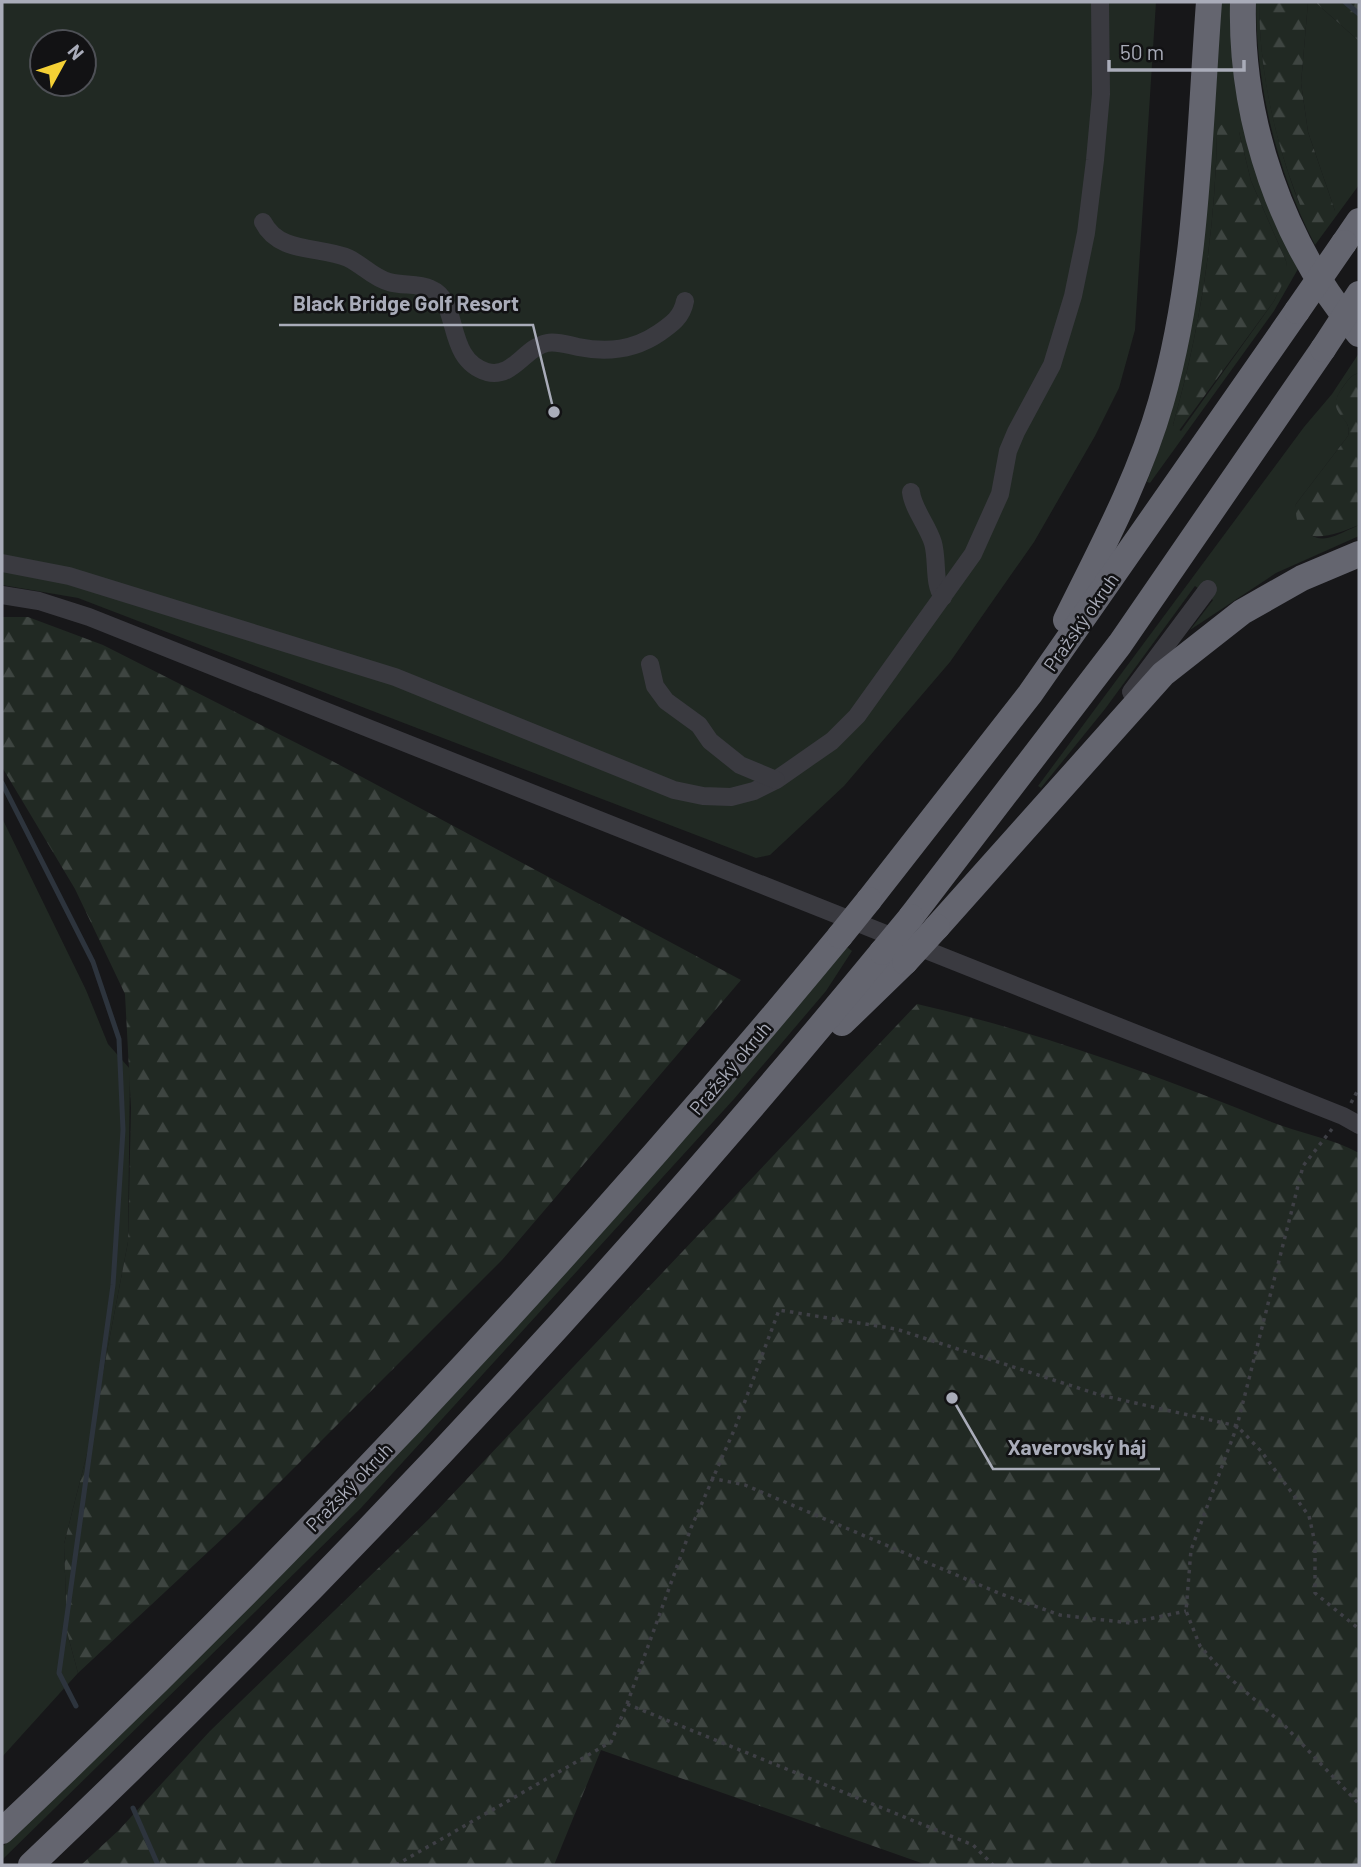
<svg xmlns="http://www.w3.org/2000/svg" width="1361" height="1867" font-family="Barlow,sans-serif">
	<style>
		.grass { fill: #212923; fill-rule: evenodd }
		.forest { fill: url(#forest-firs) }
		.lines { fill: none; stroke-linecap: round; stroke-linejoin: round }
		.stream { stroke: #2d343d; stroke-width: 5 }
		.path { stroke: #3e3f45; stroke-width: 3.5; stroke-dasharray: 3.5 5; stroke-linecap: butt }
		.minor { stroke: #3a3a40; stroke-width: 18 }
		.highway { stroke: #64656f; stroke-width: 26 }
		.highway-bridge { stroke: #64656f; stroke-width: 26 }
		.labels { text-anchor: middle; stroke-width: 5; stroke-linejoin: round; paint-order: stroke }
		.street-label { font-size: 19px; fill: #a9acb9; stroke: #121214 }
		.leader { fill: none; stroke: #a9acb9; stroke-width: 2.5 }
		.callout-dot { fill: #a9acb9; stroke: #121214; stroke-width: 2.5 }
		.callout-label { font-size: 21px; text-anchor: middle; font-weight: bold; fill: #a9acb9; stroke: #121214; stroke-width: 5; stroke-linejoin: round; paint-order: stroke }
	</style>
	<defs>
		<pattern id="forest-firs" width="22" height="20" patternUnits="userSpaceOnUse" patternTransform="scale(1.75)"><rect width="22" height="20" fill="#212923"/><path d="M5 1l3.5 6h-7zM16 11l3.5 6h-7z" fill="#3e4541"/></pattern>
	</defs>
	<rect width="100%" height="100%" fill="#171719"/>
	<g class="grass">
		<path d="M2,2H1156L1135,330L1119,388L1095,436L1034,542L950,662L844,786L770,855L756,858L78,598L2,585ZM42,42H84V84H42Z"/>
		<path d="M1221,2H1231L1298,269L1274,311L1150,483L1147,482L1166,428ZM1239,132L1251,181L1286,261L1287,273L1274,301L1181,431L1173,425C1200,330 1215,233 1217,135Z"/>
		<path d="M1256,2H1259C1260,72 1274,137 1299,203L1335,211L1308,132L1301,83L1308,2H1315L1359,41V185L1315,245C1276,169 1256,87 1256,2Z"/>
		<path d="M1359,353V373C1351,375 1348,380 1343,387C1323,415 1354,415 1348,436L1296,504C1295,520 1308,542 1327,538C1338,536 1349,529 1359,525V536L1276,573L1190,630L1213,600L1195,586L1105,709L1041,788L1038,786L1304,427L1332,394Z"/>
		<path d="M2,818L86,990L108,1044L130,1069L128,1242L89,1446L64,1544L67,1632L78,1673L2,1757Z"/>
		<path d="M847,947L852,951L826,991L734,1099L361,1508L2,1860V1847C298,1561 583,1263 847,947Z"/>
	</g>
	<g class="forest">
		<path d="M1259,2H1308L1301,83L1308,132L1335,211L1315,240C1280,163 1260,87 1259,2Z"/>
		<path d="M1315,2H1359V41Z"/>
		<path d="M1226,122L1235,126L1239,132L1251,181L1286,261L1288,273L1274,301L1178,432L1173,425C1200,330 1215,233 1217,135L1218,127Z"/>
		<path d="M1359,373V525C1334,535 1293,552 1296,504L1348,436C1354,415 1322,415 1343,387C1348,380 1351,375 1359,373Z"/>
		<path d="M2,617H28L103,645L334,762L741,980L502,1260L238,1524L78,1673L67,1632L64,1544L89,1446L128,1242L131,1108L125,994L75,889L2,767Z"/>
		<path d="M917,1004C1039,1032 1154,1074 1269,1121C1298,1133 1333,1138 1359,1153V1865H927L601,1750L554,1865H81L119,1830L210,1731L430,1518Z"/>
	</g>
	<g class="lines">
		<g class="stream">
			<path d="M1345,2L1359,14"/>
			<path d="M2,783L93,962L119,1039L123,1130L113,1285L59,1673L76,1706"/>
			<path d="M133,1808L158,1865"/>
		</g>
		<g class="path">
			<path d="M1351,1103L1359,1088"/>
			<path d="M1332,1129L1303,1166L1237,1426L1191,1550L1186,1611L1200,1646L1225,1674L1284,1725L1359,1804"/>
			<path d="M711,1478L745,1485L1001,1594L1060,1615L1130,1623L1186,1611"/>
			<path d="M627,1704L691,1528L735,1428L779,1310L896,1329L1100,1395L1237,1426L1261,1451L1309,1516L1315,1543V1593L1359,1629"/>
			<path d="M396,1865L611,1742L627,1704L973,1845L993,1865"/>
		</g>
		<g class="minor">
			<path d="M263,222C279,254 320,246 348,258C363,265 373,278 389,282C403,286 417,283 431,289C461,301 444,359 487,372C513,379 525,347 547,343C557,341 568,345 578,347C608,353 634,350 659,333C672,324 682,317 685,301"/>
			<path d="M911,492C913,509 928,526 933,543C938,561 933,583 943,597"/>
			<path d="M2,563L69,576L395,677L674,790L703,796L731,797L754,791L776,780L832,741L857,716L973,554L1000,494L1008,451L1016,432L1052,365L1073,296L1086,233L1095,160L1101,94L1100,2"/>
			<path d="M2,595L39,601L89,617L1343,1116L1359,1125"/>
			<path d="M650,664L655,686L666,701L699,725L710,741L740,765L776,780"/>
			<path d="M1131,692L1208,589"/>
		</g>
		<g class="highway">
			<path d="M1243,2C1240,121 1282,244 1359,334"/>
			<path d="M1344,243L1359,221"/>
			<path d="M1066,620C1101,549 1139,479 1161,402C1198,273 1199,134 1209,2"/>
			<path d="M869,900L1030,694L1297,311"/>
			<path d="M911,917L1120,644L1323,349"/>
			<path d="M937,927L1163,674L1242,612L1302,578L1359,554"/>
			<path d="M842,1023L905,962"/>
			<path d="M2,1831C300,1550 579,1252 840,936"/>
			<path d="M31,1865C333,1578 617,1274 882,952"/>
		</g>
		<g class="highway-bridge">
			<path d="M1297,311L1344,243"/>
			<path d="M1323,349L1359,294"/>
			<path d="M840,936L869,900"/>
			<path d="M882,952L911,917"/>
			<path d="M905,962L937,927"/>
		</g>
	</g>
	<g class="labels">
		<g class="street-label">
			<text transform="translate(1081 622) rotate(-55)" y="7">Pražský okruh</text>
			<text transform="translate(730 1068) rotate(-50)" y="7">Pražský okruh</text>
			<text transform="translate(349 1487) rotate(-46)" y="7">Pražský okruh</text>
		</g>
	</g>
	<path class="leader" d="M554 412L533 325H279M952 1398L993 1469H1160"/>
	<g class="callout-dot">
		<circle cx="554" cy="412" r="7"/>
		<circle cx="952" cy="1398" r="7"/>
	</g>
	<g class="callout-label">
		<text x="406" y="311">Black Bridge Golf Resort</text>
		<text x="1077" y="1455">Xaverovský háj</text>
	</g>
	<rect width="1361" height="1867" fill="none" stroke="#a9acb9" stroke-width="7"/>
	<g transform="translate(63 63) rotate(50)"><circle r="33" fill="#121214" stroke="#4e5056" stroke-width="2"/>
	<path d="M0-5L12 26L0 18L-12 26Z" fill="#f4d035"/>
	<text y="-10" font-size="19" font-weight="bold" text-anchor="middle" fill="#a9acb9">N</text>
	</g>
	<path d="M1109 60v10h135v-10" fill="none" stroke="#a9acb9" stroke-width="3.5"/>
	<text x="1120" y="60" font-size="21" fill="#a9acb9" stroke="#121214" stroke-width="5" paint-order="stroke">50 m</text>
</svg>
